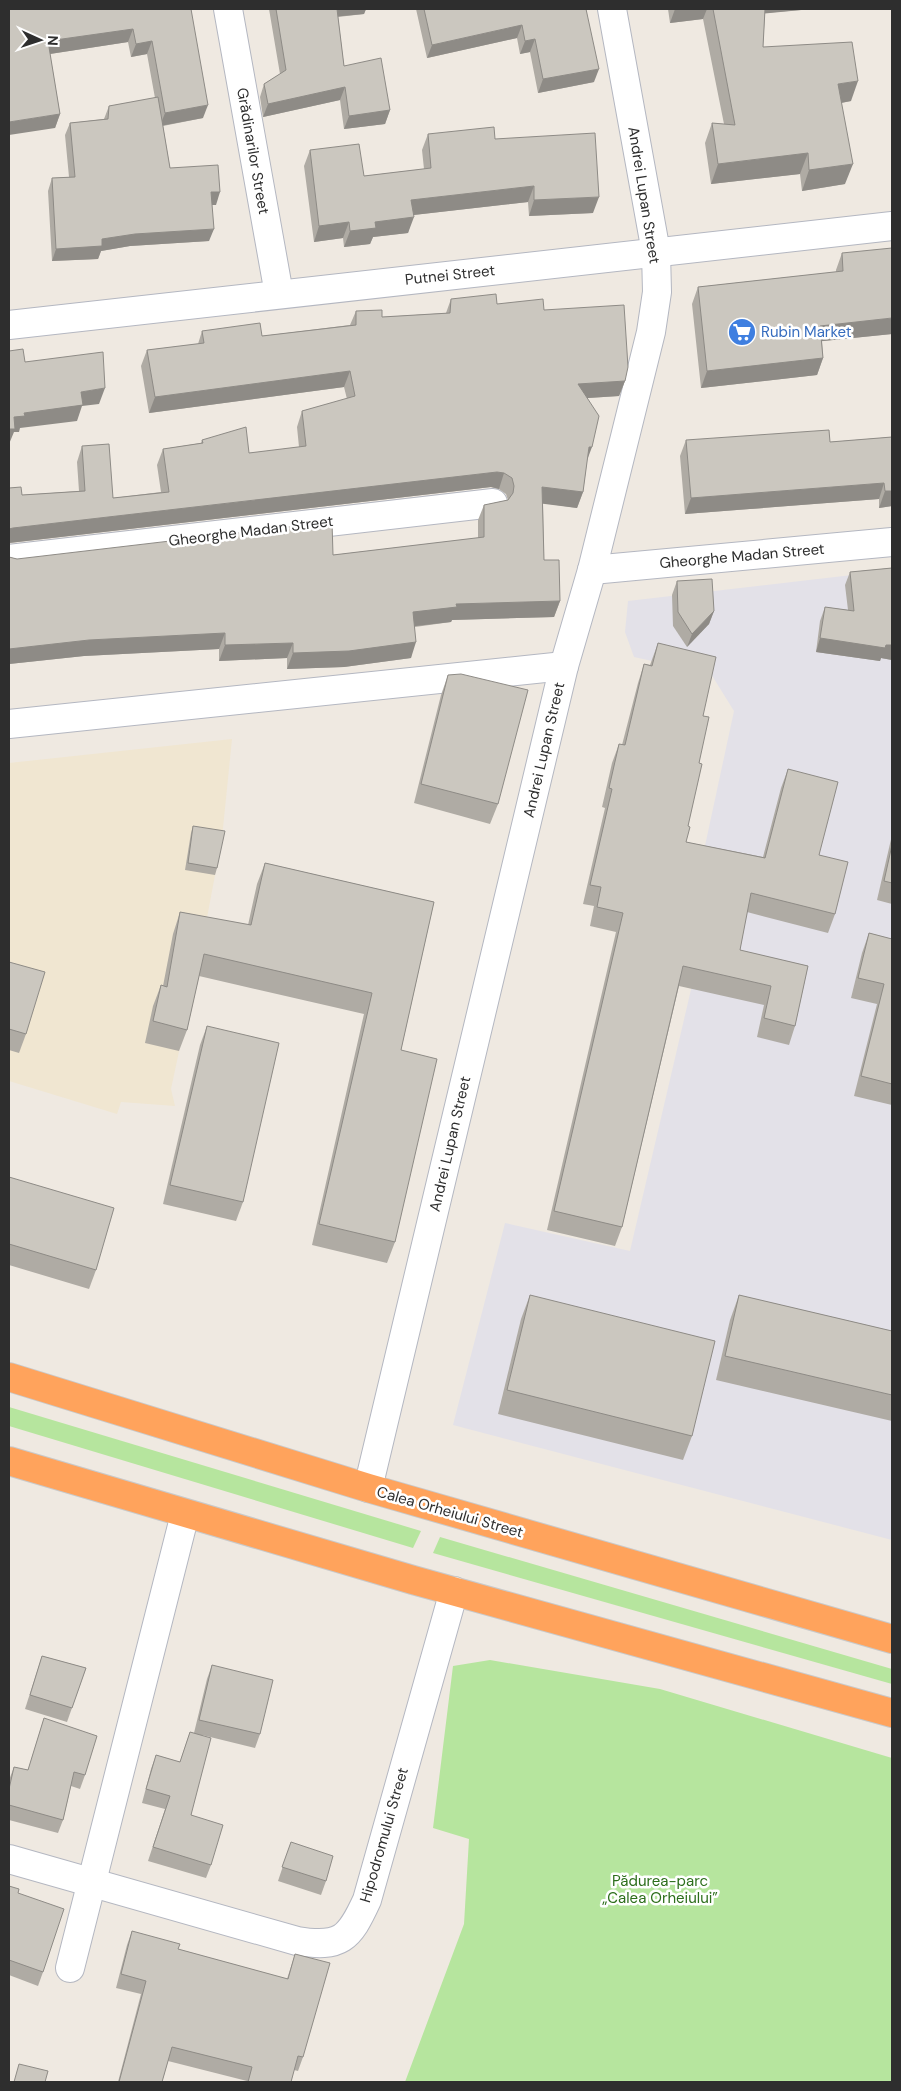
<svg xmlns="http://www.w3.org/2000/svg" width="901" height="2091" font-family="'DM Sans',sans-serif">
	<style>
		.industrial { fill: #e3e1e8 }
		.education { fill: #f0e6d1 }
		.green { fill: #b6e59e }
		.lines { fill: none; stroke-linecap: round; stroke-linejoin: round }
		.street-casing { stroke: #b4b7c1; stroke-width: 30 }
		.secondary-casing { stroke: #b4b7c1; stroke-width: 30 }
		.highway-casing { stroke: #c9c9c9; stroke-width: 30 }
		.street { stroke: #fff; stroke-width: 28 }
		.secondary { stroke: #fff; stroke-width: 28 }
		.highway { stroke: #ffa35c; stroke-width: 28 }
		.wall { fill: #afaba4 }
		.shaded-wall { fill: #8e8b86 }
		.building { fill: #cbc7bf; stroke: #8e8b86 }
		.labels { text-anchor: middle; stroke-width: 5; stroke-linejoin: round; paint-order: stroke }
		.street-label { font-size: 15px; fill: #2e2e2e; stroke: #fff }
		.shop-label { font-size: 15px; fill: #366cbe; stroke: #fff; text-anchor: start }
		.park-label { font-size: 15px; fill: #2c6e1b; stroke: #fff }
	</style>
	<rect width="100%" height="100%" fill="#efe9e1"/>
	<path class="industrial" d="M852,575L892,582V1540L453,1425L505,1223L630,1251L700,951L683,948L734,711L711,674L634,657L625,632L628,601Z"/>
	<path class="education" d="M232,739L222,838L203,939L171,1089L175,1106L121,1102L117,1114L9,1081V763Z"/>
	<g class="green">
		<path d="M9,1407L421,1531L413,1548L9,1426Z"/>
		<path d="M440,1537L892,1669V1684L433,1553Z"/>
		<path d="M490,1660L660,1689L892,1758V2082H405L464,1924L469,1839L433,1828L453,1666Z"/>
	</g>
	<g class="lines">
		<defs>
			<g id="street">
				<path d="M228,9L279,294"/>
				<path d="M9,559L493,503"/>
				<path d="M592,570L892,542"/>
				<path d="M9,724L564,666"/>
				<path d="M368,1488L564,666L592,570L651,332L657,292L656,252L612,9"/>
				<path d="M9,1859L297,1941C341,1948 349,1939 367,1900L454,1591"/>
				<path d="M70,1968L185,1514"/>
			</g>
			<path id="secondary" d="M9,325L892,226"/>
			<g id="highway">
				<path d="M9,1377L368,1488L892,1639"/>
				<path d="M9,1461L413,1580L892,1713"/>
			</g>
		</defs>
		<use href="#street" class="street-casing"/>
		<use href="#secondary" class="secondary-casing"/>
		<use href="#highway" class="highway-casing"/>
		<use href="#street" class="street"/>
		<use href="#secondary" class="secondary"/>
		<use href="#highway" class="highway"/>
	</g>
	<g class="wall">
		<path d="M9,9H191L203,118L163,126L170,168L216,205H212L209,241L130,246L101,251L98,259L52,261L48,191L52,178L69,177L65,135L70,123L104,119L109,106L155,98L147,54L131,57L128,42L50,54L60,114L55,128Z"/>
		<path d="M269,9H366L364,14L338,17L344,66L390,110L385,124L344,129L340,100L263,117L260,97L264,84L280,74Z"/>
		<path d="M416,9H586L594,82L538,93L530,52L520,54L517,38L427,58Z"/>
		<path d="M668,9H812L765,13L763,47L851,101L841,103L845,184L802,191L800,174L711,184L705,143L712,123L724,124L703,19L670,23Z"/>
		<path d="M428,134L495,139L593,213L529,216L528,202L413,215L408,233L373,237L370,244L344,247L343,238L314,242L304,166L310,150L364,176L424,169L422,150Z"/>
		<path d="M842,253L892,334L822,341L823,358L817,375L701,388L692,304L698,287L836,272V270Z"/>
		<path d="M451,299L497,304L544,310L625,381L619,396L588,398L587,461L583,492L577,508L543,503L544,560L560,601L554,617L452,620L451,622L415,627L411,658L344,667L287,669V658L219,661V649L84,656L9,664V557L17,559L333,555L478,538V520L484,505L508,500L506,494L499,489L491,487L9,543V488L22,495L79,491L77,462L82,446L113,498L161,492L157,465L163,449L201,443L202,440L249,453L299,447L297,427L302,411L347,399L344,387L149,413L141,366L147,350L198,344L202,331L262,336L350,325L356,311L382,317L446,313Z"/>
		<path d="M892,437V506L879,508V499L685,514L680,456L686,440L830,442Z"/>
		<path d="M892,568V660L881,658L880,661L816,652L820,621L825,607L848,610L845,585L850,572Z"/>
		<path d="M677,581L714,611L709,624L687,647L673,626L672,595Z"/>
		<path d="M658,643L703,716L699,763L688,826L686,842L763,857L781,788L788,769L819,855L835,914L828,933L747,912L740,950L808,966L795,1026L789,1045L757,1037L764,1005L679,986L622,1227L615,1246L547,1230L616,932L590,926L594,906L583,904L605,808L602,807L612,763L619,744L622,745L638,683L644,664L650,665Z"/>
		<path d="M448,675L498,804L490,824L414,803L441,695Z"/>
		<path d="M193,826L217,868L215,875L185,870L191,833Z"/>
		<path d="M892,835V904L877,900Z"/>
		<path d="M265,863L434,902L401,1050L395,1242L387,1263L312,1245L364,1014L199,976L187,1030L179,1051L145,1043L153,1006L161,985L163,986L173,934L180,912L248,925L257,884Z"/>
		<path d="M869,933L892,939V1105L854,1096L877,1004L851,998L862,953Z"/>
		<path d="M9,962L26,1034L19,1053L9,1050Z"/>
		<path d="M207,1026L243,1202L236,1221L163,1204L200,1045Z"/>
		<path d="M9,1177L96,1270L89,1289L9,1265Z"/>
		<path d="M530,1295L692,1436L683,1460L498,1414L521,1319Z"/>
		<path d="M739,1295L892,1331V1421L716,1380L730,1320Z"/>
		<path d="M42,1656L86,1668L67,1722L25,1709Z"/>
		<path d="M212,1665L260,1734L255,1748L202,1735L191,1815L211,1865L206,1878L148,1861L165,1809L142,1803L151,1769L156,1755L180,1762L190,1732L194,1733L207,1679Z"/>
		<path d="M44,1718L85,1775L80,1789L71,1786L63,1820L58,1833L9,1820V1780L14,1767L28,1770Z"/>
		<path d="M291,1842L326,1881L321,1895L278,1881Z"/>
		<path d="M9,1886L18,1893L43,1972L38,1986L9,1975Z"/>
		<path d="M132,1931L178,1949L287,1979L295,1954L303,2057L298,2071L294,2070L291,2082H247V2081L168,2061L162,2082H118L141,1994L116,1988L127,1945Z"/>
	</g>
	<g class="shaded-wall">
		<path d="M335,9H366L364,14L332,17Z"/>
		<path d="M675,9H707L703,19L670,23Z"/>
		<path d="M761,9H812L759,14Z"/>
		<path d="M522,25L517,38L427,58L432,45Z"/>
		<path d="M133,29L128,42L43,55L48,41Z"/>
		<path d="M535,39L530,52L520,54L525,41Z"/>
		<path d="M152,41L147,54L131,57L136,44Z"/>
		<path d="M599,69L594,82L538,93L543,79Z"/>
		<path d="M858,81L851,101L830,105L838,84Z"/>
		<path d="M345,87L340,100L263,117L268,104Z"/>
		<path d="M208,105L203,118L160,126L165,113Z"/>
		<path d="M390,110L385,124L344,129L349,116Z"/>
		<path d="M60,114L55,128L9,135V122Z"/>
		<path d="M808,153L800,174L711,184L718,164Z"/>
		<path d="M853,164L845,184L802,191L809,170Z"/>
		<path d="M534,186L528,202L405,216L411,200Z"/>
		<path d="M211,192H220L216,205H206Z"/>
		<path d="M599,197L593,213L529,216L534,200Z"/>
		<path d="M414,217L408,233L373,237L370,244L344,247L350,231L375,222Z"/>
		<path d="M349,222L343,238L314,242L319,226Z"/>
		<path d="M214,229L209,241L130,246L101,251L98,259L52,261L56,249L102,239L135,234Z"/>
		<path d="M892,318V334L814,342L820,326Z"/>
		<path d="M823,358L817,375L701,388L707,371Z"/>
		<path d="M350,371L344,387L149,413L155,397Z"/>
		<path d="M625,381L619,396L572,399L578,384Z"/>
		<path d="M105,388L99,404L82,406L77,421L20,428L19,432H14L9,444V429L14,417L81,392Z"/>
		<path d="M589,447H592L586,463Z"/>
		<path d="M497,472L504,473L499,489L491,487L9,543V529L13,528Z"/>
		<path d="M884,483L879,499L685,514L691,498Z"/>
		<path d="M542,487L583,492L577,508L537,503Z"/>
		<path d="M885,491H892V506L879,508Z"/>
		<path d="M560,601L554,617L452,620L451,622L407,627L413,612L456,604Z"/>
		<path d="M714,611L709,624L687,647L692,634Z"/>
		<path d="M225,633L219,649L84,656L9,664V649L89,640Z"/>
		<path d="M820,638L892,645V660L881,658L880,661L816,652Z"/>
		<path d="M416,642L411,658L344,667L287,669L293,653Z"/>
		<path d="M293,643L287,658L219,661L225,645Z"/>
	</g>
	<g class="building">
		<path d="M9,9H191L208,105L165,113L152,41L136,44L133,29L48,41L60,114L9,122Z"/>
		<path d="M276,9H337L344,66L381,58L390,110L349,116L345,87L268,104L264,84L286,70Z"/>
		<path d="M424,9H586L599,69L543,79L535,39L525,41L522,25L432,45Z"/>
		<path d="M713,9H765L763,47L852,42L858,81L838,84L853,164L809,170L808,153L718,164L712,123L735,125Z"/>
		<path d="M158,97L170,168L218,165L220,192H211L214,229L135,234L102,239V246L56,249L52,178L75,177L70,123L108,119L109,106Z"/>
		<path d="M494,127L495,139L595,133L599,197L534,200V186L411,200L414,217L375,222L376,228L350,231L349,222L319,226L310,150L359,144L364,176L431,168L428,134Z"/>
		<path d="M892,248V318L820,326L823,358L707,371L698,287L843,271L842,253Z"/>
		<path d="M496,294L497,304L543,299L544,310L624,305L628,367L625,381L578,384L599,416L592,447H589L583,492L542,487L544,560H559L560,601L456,604L457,607L413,612L416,642L349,651L293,653V643L225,645V633L89,640L9,649V557L17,559L332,522L333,555L484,537V505L508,500L513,493L514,486L512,478L504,473L497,472L13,528L9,529V488L21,487L22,495L85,491L82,446L109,444L113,498L169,492L163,449L203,443L202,440L246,427L249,453L306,446L302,411L355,396L350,371L155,397L147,350L204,343L202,331L260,323L262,336L356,325V311L382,310V317L450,313L451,299Z"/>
		<path d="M23,349L25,362L103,352L105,388L81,392L83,405L24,413L25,416L14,417L15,429H9V351Z"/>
		<path d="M829,430L830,442L892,437V491H885L884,483L691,498L686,440Z"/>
		<path d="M892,568V645H886L885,648L820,638L825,607L854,611L850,572Z"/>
		<path d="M712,579L714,611L692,634L678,612L677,581Z"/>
		<path d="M658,643L716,657L703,716L709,717L699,763L702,764L688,826L690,827L686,842L765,858L788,769L838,782L819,855L848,862L835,914L751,893L740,950L808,966L795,1026L764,1018L771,986L683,966L622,1227L554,1211L623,913L597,907L601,887L590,885L612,789L609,788L619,744L625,745L644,664L652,666Z"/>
		<path d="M461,674L528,690L498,804L421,784L448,675Z"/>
		<path d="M193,826L225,831L217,868L188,863Z"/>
		<path d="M892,845V883L884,881Z"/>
		<path d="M265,863L434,902L401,1050L437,1059L395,1242L319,1224L372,993L204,954L187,1030L153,1021L161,985L167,987L180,912L251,925Z"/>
		<path d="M869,933L892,939V1084L861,1076L884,984L858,978Z"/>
		<path d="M9,962L45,972L26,1034L9,1029Z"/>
		<path d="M207,1026L279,1043L243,1202L170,1185Z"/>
		<path d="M9,1177L114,1208L96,1270L9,1244Z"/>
		<path d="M530,1295L715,1341L692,1436L507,1390Z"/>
		<path d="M739,1295L892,1331V1395L725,1356Z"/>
		<path d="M42,1656L86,1668L72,1708L30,1695Z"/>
		<path d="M212,1665L273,1680L260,1734L199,1720Z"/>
		<path d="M44,1718L97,1736L85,1775L74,1772L63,1820L9,1805V1789L14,1767L28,1770Z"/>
		<path d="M190,1732L211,1738L191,1815L223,1825L211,1865L153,1847L170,1796L146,1789L156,1755L180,1762Z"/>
		<path d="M291,1842L333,1856L326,1881L282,1867Z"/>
		<path d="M9,1886L19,1889L18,1893L64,1909L43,1972L9,1960Z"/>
		<path d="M132,1931L180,1944L178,1949L288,1979L295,1954L330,1963L303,2057L298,2056L291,2082H248L252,2067L172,2047L162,2082H119L146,1981L121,1974Z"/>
		<path d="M19,2064L48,2071L45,2082H14Z"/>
	</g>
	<defs>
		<symbol id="supermarket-disc" viewBox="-11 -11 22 22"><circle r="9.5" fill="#3f7fe0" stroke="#fff"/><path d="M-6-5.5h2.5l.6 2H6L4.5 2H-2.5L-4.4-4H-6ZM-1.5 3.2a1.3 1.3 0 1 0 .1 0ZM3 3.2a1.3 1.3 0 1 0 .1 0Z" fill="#fff"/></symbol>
	</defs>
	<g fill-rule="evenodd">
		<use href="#supermarket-disc" x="726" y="316" width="32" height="32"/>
	</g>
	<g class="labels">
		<g class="street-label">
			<text transform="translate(253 151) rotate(80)" y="5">Grădinarilor Street</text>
			<text transform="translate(644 195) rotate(81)" y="5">Andrei Lupan Street</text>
			<text transform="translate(450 275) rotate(-6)" y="5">Putnei Street</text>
			<text transform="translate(251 531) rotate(-7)" y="5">Gheorghe Madan Street</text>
			<text transform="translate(742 556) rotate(-5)" y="5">Gheorghe Madan Street</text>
			<text transform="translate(544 750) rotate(-77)" y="5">Andrei Lupan Street</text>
			<text transform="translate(450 1144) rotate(-77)" y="5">Andrei Lupan Street</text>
			<text transform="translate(450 1512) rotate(16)" y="5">Calea Orheiului Street</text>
			<text transform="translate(384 1835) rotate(-74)" y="5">Hipodromului Street</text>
		</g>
		<g class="shop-label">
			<text x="761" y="337">Rubin Market</text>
		</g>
		<g class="park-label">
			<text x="660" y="1886">Pădurea-parc<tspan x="660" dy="17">„Calea Orheiului”</tspan></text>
		</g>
	</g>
	<rect width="901" height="2091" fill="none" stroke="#2e2e2e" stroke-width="20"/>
	<g transform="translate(40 40) rotate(93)" stroke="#ffffff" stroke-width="4" paint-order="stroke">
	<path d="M0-4L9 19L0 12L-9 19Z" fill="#2e2e2e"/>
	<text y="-8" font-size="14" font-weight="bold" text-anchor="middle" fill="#2e2e2e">N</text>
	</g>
</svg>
